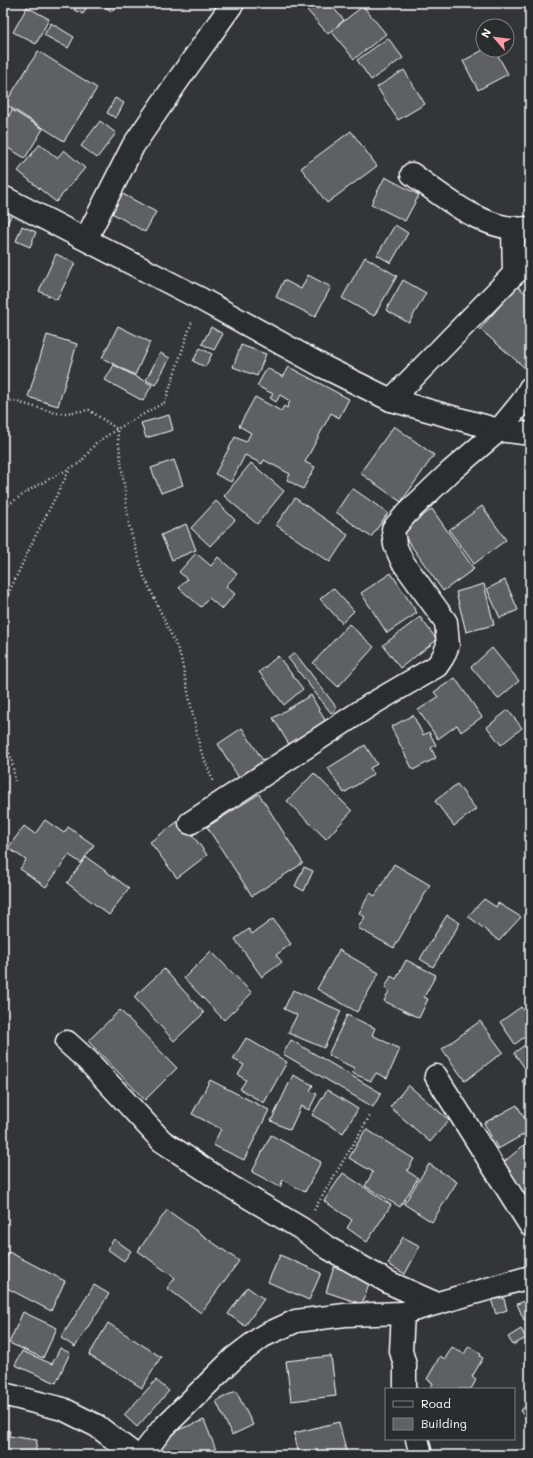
<svg xmlns="http://www.w3.org/2000/svg" width="533" height="1458" font-family="Mali,sans-serif">
	<style>
		.building { fill: #5f6162; stroke: #fff }
		.lines { fill: none; stroke-linecap: round; stroke-linejoin: round }
		.street-casing { stroke: #fff; stroke-width: 25 }
		.path { stroke: #fff; stroke-width: 2.5; stroke-dasharray: 1 3; stroke-linecap: butt }
		.street { stroke: #2a2d2e; stroke-width: 22 }
	</style>
	<rect width="100%" height="100%" fill="#333536"/>
	<filter id="ink" filterUnits="userSpaceOnUse"><feTurbulence type="fractalNoise" baseFrequency=".025" numOctaves="2"/><feDisplacementMap in="SourceGraphic" scale="8" xChannelSelector="R" yChannelSelector="G"/><feConvolveMatrix kernelMatrix="1 2 1 2 8 2 1 2 1" color-interpolation-filters="sRGB"/></filter>
	<g filter="url(#ink)">
		<g class="building">
			<path d="M77,3H89L83,14L74,10Z"/>
			<path d="M101,3H119L112,12Z"/>
			<path d="M313,3H329L344,20L328,34L306,9Z"/>
			<path d="M363,6L386,34L354,59L331,31Z"/>
			<path d="M27,7L49,19L36,44L13,32Z"/>
			<path d="M51,23L74,37L68,48L44,35Z"/>
			<path d="M388,38L403,58L371,80L357,60Z"/>
			<path d="M483,50H495L508,74L478,90L463,61Z"/>
			<path d="M38,51L97,88L64,141L5,104Z"/>
			<path d="M404,70L425,104L398,120L377,87Z"/>
			<path d="M115,98L124,103L116,118L107,113Z"/>
			<path d="M12,110L43,129L25,158L6,147L3,153V126Z"/>
			<path d="M100,121L116,133L97,158L81,146Z"/>
			<path d="M351,131L377,166L327,203L301,168Z"/>
			<path d="M40,144L57,158L64,150L85,168L56,202L18,171Z"/>
			<path d="M385,177L419,195L405,221L371,204Z"/>
			<path d="M121,193L156,212L145,232L110,212Z"/>
			<path d="M3,207L13,212L3,232Z"/>
			<path d="M395,225L408,233L391,263L377,255Z"/>
			<path d="M22,226L36,232L30,247L16,241Z"/>
			<path d="M56,254L75,263L57,300L39,291Z"/>
			<path d="M365,257L397,276L374,316L342,298Z"/>
			<path d="M308,275L331,287L315,317L276,297L284,280L301,289Z"/>
			<path d="M403,280L426,293L409,323L386,310Z"/>
			<path d="M517,286L530,297V365L526,369L480,329Z"/>
			<path d="M118,326L150,342L135,375L102,358Z"/>
			<path d="M211,327L223,334L214,350L202,344Z"/>
			<path d="M47,335L77,344L58,406L28,397Z"/>
			<path d="M241,345L266,354L257,376L233,367Z"/>
			<path d="M200,348L212,354L205,367L193,361Z"/>
			<path d="M160,353L170,358L155,385L146,380Z"/>
			<path d="M114,365L152,385L143,401L105,380Z"/>
			<path d="M289,367L349,399L339,418L331,413L305,462L315,467L303,489L287,480L290,474L264,460L262,464L245,455L231,482L215,474L235,437L246,442L251,433L239,426L255,397L281,411L284,406L287,408L290,401L280,395L276,402L270,398L273,394L257,386L267,368L283,377Z"/>
			<path d="M169,415L173,430L146,438L141,423Z"/>
			<path d="M394,426L434,455L401,502L360,473Z"/>
			<path d="M174,460L183,485L161,493L151,468Z"/>
			<path d="M251,463L284,491L257,524L224,496Z"/>
			<path d="M352,488L388,513L371,537L336,512Z"/>
			<path d="M530,490V501L526,499Z"/>
			<path d="M295,498L348,535L330,562L276,525Z"/>
			<path d="M216,501L235,520L210,546L191,528Z"/>
			<path d="M482,506L506,540L474,564L449,530Z"/>
			<path d="M432,509L474,569L443,591L401,531Z"/>
			<path d="M186,524L196,550L172,560L161,535Z"/>
			<path d="M196,553L211,566L218,557L237,574L226,586L235,594L222,609L209,598L201,607L179,588L187,579L179,572Z"/>
			<path d="M391,573L417,613L387,633L361,593Z"/>
			<path d="M505,580L518,610L500,618L487,589Z"/>
			<path d="M484,584L494,625L466,632L456,592Z"/>
			<path d="M333,588L354,611L342,623L320,599Z"/>
			<path d="M420,617L437,640L400,668L383,645Z"/>
			<path d="M349,624L374,647L338,687L313,663Z"/>
			<path d="M492,648L519,681L498,699L471,667Z"/>
			<path d="M295,653L337,708L331,713L288,658Z"/>
			<path d="M278,656L303,689L284,705L259,672Z"/>
			<path d="M455,678L482,717L461,732L457,725L438,739L418,710L438,697L434,692Z"/>
			<path d="M311,695L327,724L290,746L273,718Z"/>
			<path d="M508,710L522,728L501,745L487,727Z"/>
			<path d="M413,715L423,735L429,732L436,745L431,748L436,758L413,770L391,727Z"/>
			<path d="M242,728L264,762L239,778L218,744Z"/>
			<path d="M365,745L377,764L370,768L374,774L344,793L328,768Z"/>
			<path d="M314,773L352,811L326,839L287,801Z"/>
			<path d="M457,784L476,809L454,826L435,801Z"/>
			<path d="M259,794L303,863L252,896L207,827Z"/>
			<path d="M181,819L207,855L177,878L150,842Z"/>
			<path d="M45,820L64,833L68,827L94,845L81,863L69,855L46,887L20,869L26,860L8,848L24,826L35,834Z"/>
			<path d="M86,857L129,888L109,915L67,883Z"/>
			<path d="M394,864L430,885L394,948L358,928L365,917L359,913L370,893L375,896Z"/>
			<path d="M304,867L313,871L304,891L295,886Z"/>
			<path d="M484,899L496,907L498,903L521,917L499,941L468,916Z"/>
			<path d="M447,915L460,923L433,967L420,959Z"/>
			<path d="M273,919L291,944L276,955L282,962L262,977L235,939L249,929L252,934Z"/>
			<path d="M339,950L379,973L357,1012L317,989Z"/>
			<path d="M211,951L252,993L224,1020L184,978Z"/>
			<path d="M406,960L436,975L424,997L428,999L419,1018L384,1001L389,991L385,988L391,976L396,979Z"/>
			<path d="M3,965L8,971L3,975Z"/>
			<path d="M164,969L204,1013L174,1041L134,997Z"/>
			<path d="M293,990L341,1011L324,1048L288,1033L297,1015L284,1009Z"/>
			<path d="M521,1007L530,1019V1033L515,1044L500,1022Z"/>
			<path d="M120,1010L177,1068L145,1100L88,1041Z"/>
			<path d="M347,1015L375,1028L372,1035L400,1049L387,1078L376,1073L371,1081L352,1073L354,1068L328,1055Z"/>
			<path d="M480,1021L503,1052L465,1081L442,1049Z"/>
			<path d="M246,1038L287,1062L264,1103L240,1089L246,1080L238,1075L244,1065L233,1059Z"/>
			<path d="M291,1040L381,1093L373,1107L283,1054Z"/>
			<path d="M530,1041V1092L522,1081L530,1075L514,1053Z"/>
			<path d="M293,1075L313,1085L310,1091L317,1094L309,1110L301,1106L290,1130L271,1121Z"/>
			<path d="M210,1080L269,1110L244,1160L213,1145L221,1129L192,1114Z"/>
			<path d="M408,1085L449,1120L430,1142L390,1107Z"/>
			<path d="M327,1090L358,1109L343,1133L312,1115Z"/>
			<path d="M517,1105L530,1128V1131L498,1149L484,1123Z"/>
			<path d="M366,1129L414,1159L407,1171L418,1178L400,1207L365,1186L373,1172L349,1158Z"/>
			<path d="M271,1135L321,1162L305,1192L283,1180L280,1187L252,1172Z"/>
			<path d="M530,1140V1197L526,1200L498,1167Z"/>
			<path d="M429,1164L457,1182L432,1222L404,1204Z"/>
			<path d="M343,1173L391,1205L367,1242L347,1228L352,1220L324,1201Z"/>
			<path d="M167,1210L239,1261L201,1313L167,1288L175,1278L138,1251Z"/>
			<path d="M403,1237L420,1246L405,1274L388,1264Z"/>
			<path d="M114,1239L131,1251L124,1261L107,1249Z"/>
			<path d="M9,1252L65,1281L51,1311L3,1286V1264Z"/>
			<path d="M280,1255L321,1273L309,1300L268,1282Z"/>
			<path d="M334,1267L371,1278L362,1304L326,1292Z"/>
			<path d="M94,1285L109,1294L75,1347L61,1338Z"/>
			<path d="M247,1287L264,1299L245,1326L228,1314Z"/>
			<path d="M502,1292L507,1310L496,1314L490,1296Z"/>
			<path d="M530,1299V1318L524,1320L517,1304Z"/>
			<path d="M23,1312L57,1328L43,1358L9,1343Z"/>
			<path d="M108,1323L161,1357L142,1388L89,1355Z"/>
			<path d="M521,1329L526,1338L513,1345L508,1337Z"/>
			<path d="M469,1346L481,1354L480,1356L483,1358L472,1377L476,1380L471,1389H430L433,1383L427,1379L440,1356L445,1359L452,1347L464,1354Z"/>
			<path d="M60,1348L70,1353L56,1383L15,1365L22,1351L52,1364Z"/>
			<path d="M331,1356L336,1396L291,1401L286,1361Z"/>
			<path d="M156,1380L169,1391L137,1427L124,1415Z"/>
			<path d="M236,1391L253,1425L232,1435L216,1401Z"/>
			<path d="M530,1402V1422L520,1411Z"/>
			<path d="M204,1420L218,1455H160L154,1439Z"/>
			<path d="M339,1422L347,1455H299L294,1433Z"/>
			<path d="M3,1430L10,1431L9,1436L37,1440L35,1455H3Z"/>
		</g>
		<g class="lines">
			<defs>
				<g id="street">
					<path d="M412,174C439,194 480,227 515,228C520,229 525,228 530,228"/>
					<path d="M3,197L199,298L324,367L391,400L499,430L530,434"/>
					<path d="M513,228L514,274"/>
					<path d="M86,239L133,146L179,79L233,3"/>
					<path d="M391,400L514,274L530,263"/>
					<path d="M190,823L372,704L437,666L443,657L448,645L446,622L402,561L395,545L393,529L407,513L450,472L499,430L522,402L530,388"/>
					<path d="M67,1042L88,1061L162,1141L228,1185L302,1229L328,1248L390,1283L435,1303"/>
					<path d="M436,1076L530,1225"/>
					<path d="M403,1313L401,1351L405,1365V1389"/>
					<path d="M3,1394L63,1409L97,1426L135,1455"/>
					<path d="M417,1439L421,1455"/>
					<path d="M142,1455L162,1429L234,1358L263,1336L296,1321L345,1315L403,1313L530,1277"/>
				</g>
			</defs>
			<use href="#street" class="street-casing"/>
			<g class="path">
				<path d="M3,398L56,413H66L89,410L117,429L129,525L144,576L180,654L200,748L213,781"/>
				<path d="M3,511L9,504L36,486L80,463L96,443L117,429L165,402L192,321"/>
				<path d="M3,605L34,539L70,469"/>
				<path d="M3,734L12,761L15,781"/>
				<path d="M314,1210L371,1114"/>
			</g>
			<use href="#street" class="street"/>
		</g>
	</g>
	<rect width="533" height="1458" fill="none" stroke="#2a2d2e" stroke-width="16"/>
	<rect x="8" y="8" width="517" height="1442" fill="none" stroke="#fff" stroke-width="1.5" filter="url(#ink)"/>
	<rect x="385" y="1388" width="130" height="52" fill="#2a2d2e" stroke="#7f8182"/>
	<rect x="393" y="1401" width="20" height="6" fill="#2a2d2e" stroke="#7f8182"/>
	<text x="421" y="1408" font-size="12" fill="#ffffff">Road</text>
	<rect x="393" y="1418" width="20" height="12" fill="#5f6162" stroke="#7f8182"/>
	<text x="421" y="1428" font-size="12" fill="#ffffff">Building</text>
	<g transform="translate(495 38) rotate(298)"><circle r="19" fill="#2a2d2e" stroke="#7f8182"/>
	<path d="M0-3L7 15L0 10L-7 15Z" fill="#ff9aa2"/>
	<text y="-6" font-size="11" font-weight="bold" text-anchor="middle" fill="#ffffff">N</text>
	</g>
</svg>
